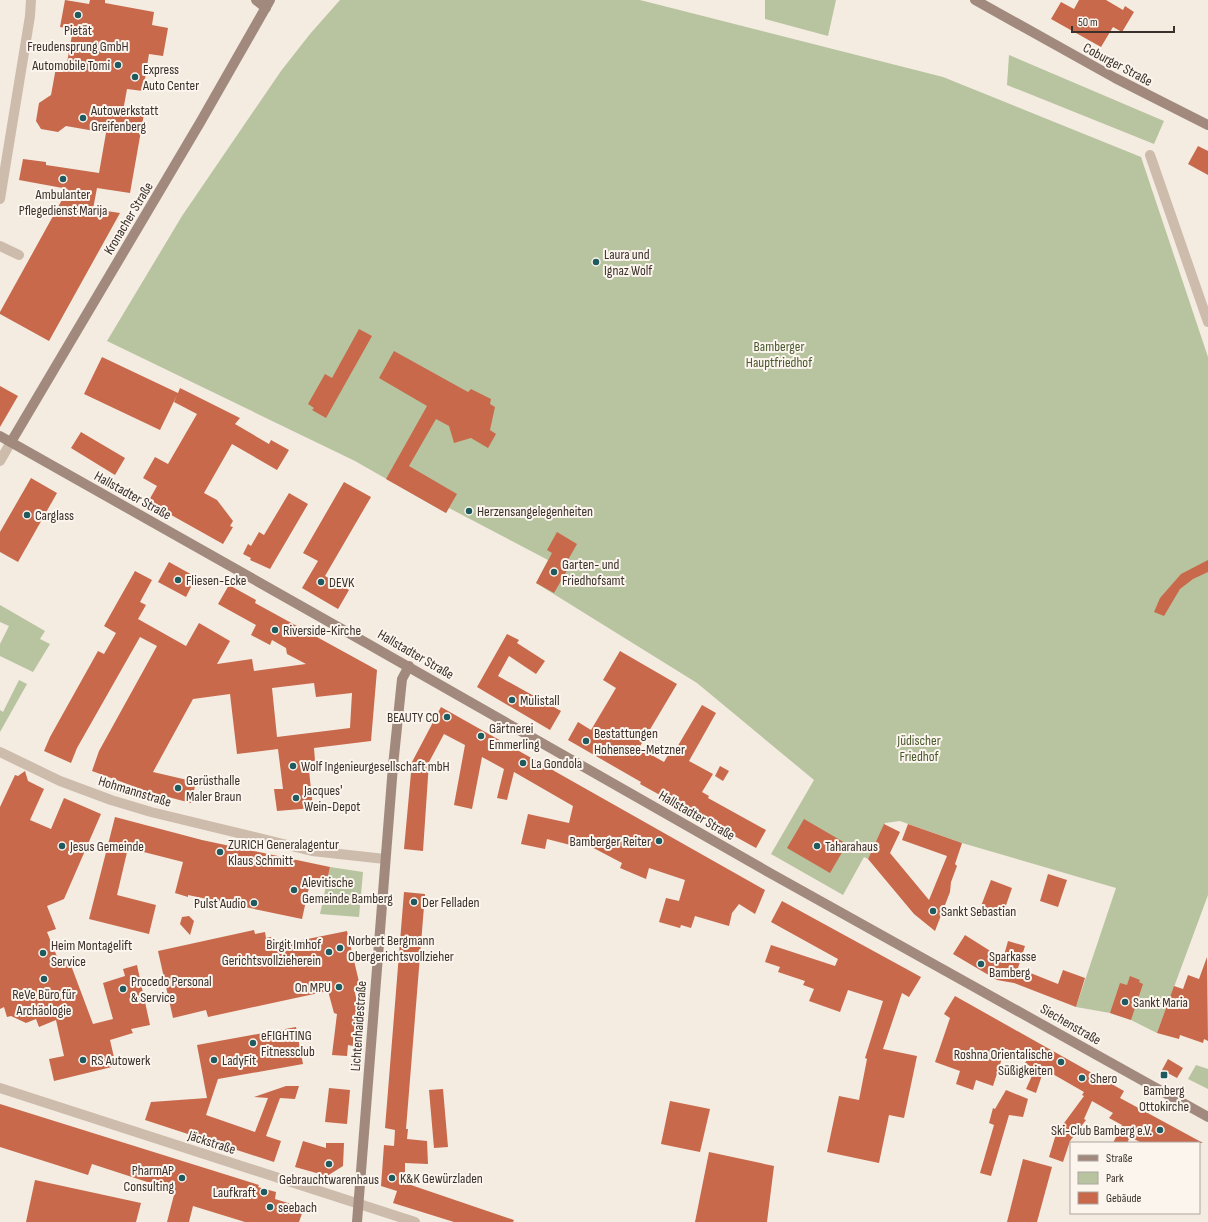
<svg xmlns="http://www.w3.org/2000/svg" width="1208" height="1222" font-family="'Sofia Sans Condensed',sans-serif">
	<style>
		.green { fill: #b8c4a0 }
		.building { fill: #c8694b; fill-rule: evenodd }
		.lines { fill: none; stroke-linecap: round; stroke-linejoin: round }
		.street { stroke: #cdbbac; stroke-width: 10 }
		.secondary { stroke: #a18a7d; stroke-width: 10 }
		.poi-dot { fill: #1f5a5e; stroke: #fbf5ee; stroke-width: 1.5 }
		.labels { text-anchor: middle; stroke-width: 4; stroke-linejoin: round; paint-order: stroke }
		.poi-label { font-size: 14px; fill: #3b302b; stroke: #fbf5ee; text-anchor: start }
		.street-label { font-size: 14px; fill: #3b302b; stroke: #fbf5ee }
		.park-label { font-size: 14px; fill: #4a5a2e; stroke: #fbf5ee }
	</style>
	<rect width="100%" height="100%" fill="#f4ebe1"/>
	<g class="green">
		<path d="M340,0H640L943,77L1141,157L1208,357V895L1157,1033L1131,1020L1110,1013L1076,1007L1116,888L962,843L900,821L885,823L868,859L864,857L843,895L771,854L814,780L697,683L536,583L548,560L449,508L446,513L355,461L107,341L182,216L281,71L310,34Z"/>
		<path d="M765,0H836L828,36L765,19Z"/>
		<path d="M1009,55L1164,121L1154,144L1007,85Z"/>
		<path d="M0,605L45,631L40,639L50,644L33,672L0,656V644L9,626L0,622Z"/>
		<path d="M19,680L27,684L0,732V710L3,712Z"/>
		<path d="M330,867L363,872L359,917L320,914Z"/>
		<path d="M1196,1065L1208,1069V1089L1188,1079Z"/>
	</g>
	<g class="building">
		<path d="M65,0L89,4L90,0H105V3L154,12L152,25L168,28L163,56L149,54L143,91L127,89L123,111L144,114L130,193L97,188L93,209L120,213L49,341L0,314V312L68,189L19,180L23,159L46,162V165L99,173L106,133L66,126L58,132L41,129L36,121L39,103L51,95L57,62L67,63L73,29L60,27Z"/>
		<path d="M1079,0H1106L1123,10L1125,6L1134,12L1122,32L1113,27L1101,47L1051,19L1061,2L1074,9Z"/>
		<path d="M1198,146L1208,151V175L1188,164Z"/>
		<path d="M359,329L372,336L326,418L312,410L314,408L308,404L325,374L332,378Z"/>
		<path d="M394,351L468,392L471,389L491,399L490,404L495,407L490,430L496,434L488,448L471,438L454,443L449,426L436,419L409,466L457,494L446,513L386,479L427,406L379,378Z"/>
		<path d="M102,357L178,393L180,388L240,418L235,424L269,444L271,440L289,450L277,470L232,444L204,493L217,500L233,521L230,526L233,527L223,544L148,502L157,486L143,478L155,457L168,464L197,414L174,402L177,395L160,430L84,394Z"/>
		<path d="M0,386L18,396L0,427Z"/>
		<path d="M81,432L125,458L115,475L71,448Z"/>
		<path d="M31,478L57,493L18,562L0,552V532Z"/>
		<path d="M344,482L371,497L325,576L349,590L338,609L302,588L318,561L303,553Z"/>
		<path d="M289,493L308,504L270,569L250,560L251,558L243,554L248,544L251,546L259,532L264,535Z"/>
		<path d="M557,532L577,544L568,560L572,562L554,593L536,583L552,553L547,550Z"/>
		<path d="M1208,560V572L1193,579L1180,589L1164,616L1154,612L1160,598L1181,574Z"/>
		<path d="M169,562L196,577L186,597L158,582Z"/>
		<path d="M135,571L152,580L140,602L146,605L138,619L186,646L199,623L230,641L217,664L252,659L254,671L306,664L287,654L286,648L272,640L270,645L251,635L256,625L218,604L229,585L256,600L255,603L377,670L371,741L314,748L315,761H308L313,808L277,811L274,789H283L278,749L237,754L230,694L193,699L153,772L196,782L191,803L149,792L92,771L99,751L157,646L140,637L77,748L71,763L44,751L50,737L98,651L104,654L116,633L104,626ZM314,683L316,697L352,693L350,728L277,737L272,688Z"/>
		<path d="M507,634L519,640L517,643L545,661L536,674L509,656L498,676L561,711L550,730L477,687Z"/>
		<path d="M620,651L677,684L639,748L664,762L673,747L676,749L702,705L716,713L689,761L713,774L702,792L709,796L708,798L766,830L756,848L640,784L641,782L568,740L578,722L591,730L616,688L603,680Z"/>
		<path d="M441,707L765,890L755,914L739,904L732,913L729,926L695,916L691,928L681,925L680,928L659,922L666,898L679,901L685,880L649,868L646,879L620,868L622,863L584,843L582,848L547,839L545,849L521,844L528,814L569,823L573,806L514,772L507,800L497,798L504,769L482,757L472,809L454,805L465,745L444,734L429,762L423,851L404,849L412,762Z"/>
		<path d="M720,766L729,771L723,781L715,776Z"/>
		<path d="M25,771L28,781L44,789L30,820L51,829L64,798L101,814L64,899L47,906L56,929L47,932L60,964L69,960L93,1024L113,1019L103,983L125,976L123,969L137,965L150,1025L131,1029L133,1033L110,1040L116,1066L54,1081L49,1059L64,1056L56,1020L39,1027L36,1019L26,1023L11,1016L7,1017L4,1007L0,1009V807L15,775L18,776Z"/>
		<path d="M115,817L202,840L330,867L327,881L311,878L302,919L188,895V897L175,893L183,862L128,848L117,895L156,905L149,934L89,919Z"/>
		<path d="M804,819L847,844L830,873L787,848Z"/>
		<path d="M884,824L900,832L890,853L929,900L947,856L902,840L908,824L962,843L955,864L957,866L951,882L950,892L935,931L914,914L868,859Z"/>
		<path d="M1048,874L1067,880L1058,907L1040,901Z"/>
		<path d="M991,880L1012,888L1003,914L981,906Z"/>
		<path d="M404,892L425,894L406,1129H408L407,1139L427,1141L428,1164L405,1163V1183L514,1220L513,1222H454L393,1203L397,1191L381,1186L384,1145L394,1146L395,1130L385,1128Z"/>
		<path d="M782,901L921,977L909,997L902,993L883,1049L917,1056L904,1118L889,1115L879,1163L827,1152L839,1096L859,1100L867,1059L865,1058L883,1001L848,990L840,1012L809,1001L814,989L803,985L805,981L778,972L780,967L765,962L771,945L835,966L838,959L771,922Z"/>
		<path d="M189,916L194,921L190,935L180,924L182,917Z"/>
		<path d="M254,930L255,934L265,932L266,938L271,937L273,946L347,931L360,986L354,988L357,1002L353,1046L348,1045L347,1056L332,1055L337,1014L334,1013L328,991L208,1017L206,1010L173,1018L158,951Z"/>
		<path d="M965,935L1003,959L1008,941L1025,946L1018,968L1058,984L1063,970L1085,978L1076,1007L1014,983L997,980L953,954Z"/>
		<path d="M1207,957L1208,1041L1204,1039L1203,1043L1180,1035L1179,1039L1157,1033L1174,986L1183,989L1188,975L1199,979Z"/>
		<path d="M1130,976L1140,980L1139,982L1143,984L1131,1020L1110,1013L1120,983L1127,985Z"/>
		<path d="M955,996L1124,1091L1120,1098L1203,1143H1142L1130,1137L1127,1143H1113L1122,1125L1109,1118L1113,1113L1092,1101L1084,1119L1086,1120L1070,1141L1063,1162L1049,1157L1056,1134L1084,1096L1082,1095L1084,1092L1044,1069L1036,1093L1026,1089L1035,1069L1025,1063L1027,1060L1007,1049H1005L993,1086L976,1080L973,1090L956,1084L960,1071L935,1062L950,1018L944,1014Z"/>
		<path d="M296,1027L303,1064L218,1079L206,1115L255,1132L268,1098L254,1097L286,1086H299L295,1099L280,1098L266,1136L281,1141L274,1162L145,1120L151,1102L207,1098L197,1045Z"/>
		<path d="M1168,1059L1183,1068L1177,1078L1162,1070Z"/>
		<path d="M329,1088L350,1090L347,1124L325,1122Z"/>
		<path d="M443,1089L448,1147L434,1148L429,1090Z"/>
		<path d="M1006,1090L1028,1099L1023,1117L1009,1115L991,1176L980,1173L994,1125L989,1123L993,1108L995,1109Z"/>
		<path d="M670,1101L710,1109L700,1152L661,1144Z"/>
		<path d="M0,1104L259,1185L258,1187L276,1192L275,1199L304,1208L299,1222H245L193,1206L189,1222H167L175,1191L92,1164L88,1175L0,1147Z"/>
		<path d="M303,1141L326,1148V1143H344L343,1166L327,1176L295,1167Z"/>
		<path d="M709,1152L774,1166L767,1222H695Z"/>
		<path d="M1023,1159L1052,1167L1037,1222H1007Z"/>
		<path d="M35,1180L141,1203L136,1222H26Z"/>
	</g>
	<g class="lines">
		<g class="street">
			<path d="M1150,155L1208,322"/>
			<path d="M0,199L30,16L31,0"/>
			<path d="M0,246L19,255"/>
			<path d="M0,461L11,442"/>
			<path d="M0,752L60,781L111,800L151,812L312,851L385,859"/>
			<path d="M0,1088L415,1222"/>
		</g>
		<g class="secondary">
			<path d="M256,0L266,8"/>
			<path d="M975,0L1115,78L1208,125"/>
			<path d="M0,436C258,580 513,727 770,873C916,955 1063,1035 1208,1117"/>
			<path d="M11,442L201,121L270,0"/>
			<path d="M357,1222L393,766L402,679L409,666"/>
		</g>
	</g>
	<g class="poi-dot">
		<circle cx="78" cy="15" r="4"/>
		<circle cx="118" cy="65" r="4"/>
		<circle cx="135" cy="77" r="4"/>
		<circle cx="83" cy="118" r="4"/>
		<circle cx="63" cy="179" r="4"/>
		<circle cx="596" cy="262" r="4"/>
		<circle cx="469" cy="511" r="4"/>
		<circle cx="27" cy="515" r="4"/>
		<circle cx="554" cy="572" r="4"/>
		<circle cx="178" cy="580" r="4"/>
		<circle cx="321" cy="582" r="4"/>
		<circle cx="275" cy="630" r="4"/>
		<circle cx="512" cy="700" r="4"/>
		<circle cx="447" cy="717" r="4"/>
		<circle cx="481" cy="736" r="4"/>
		<circle cx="586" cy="741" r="4"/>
		<circle cx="523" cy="763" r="4"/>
		<circle cx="293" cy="766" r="4"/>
		<circle cx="178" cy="788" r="4"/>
		<circle cx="296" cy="798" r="4"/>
		<circle cx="659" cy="841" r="4"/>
		<circle cx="62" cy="846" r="4"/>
		<circle cx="817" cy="846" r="4"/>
		<circle cx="220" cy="852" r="4"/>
		<circle cx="294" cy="890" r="4"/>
		<circle cx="414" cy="902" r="4"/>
		<circle cx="254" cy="903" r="4"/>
		<circle cx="933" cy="911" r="4"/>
		<circle cx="340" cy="948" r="4"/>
		<circle cx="329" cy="952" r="4"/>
		<circle cx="43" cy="953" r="4"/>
		<circle cx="981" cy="964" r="4"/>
		<circle cx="44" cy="979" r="4"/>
		<circle cx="339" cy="987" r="4"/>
		<circle cx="123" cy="989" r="4"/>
		<circle cx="1125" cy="1002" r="4"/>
		<circle cx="253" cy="1043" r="4"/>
		<circle cx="83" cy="1060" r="4"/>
		<circle cx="214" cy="1060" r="4"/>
		<circle cx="1061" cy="1062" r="4"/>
		<rect x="1160" y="1071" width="8" height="8" rx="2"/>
		<circle cx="1082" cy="1078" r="4"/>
		<circle cx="1160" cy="1130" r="4"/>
		<circle cx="329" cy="1164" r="4"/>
		<circle cx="182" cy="1178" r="4"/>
		<circle cx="392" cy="1178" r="4"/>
		<circle cx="264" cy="1192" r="4"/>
		<circle cx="270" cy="1207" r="4"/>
	</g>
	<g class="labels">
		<g class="poi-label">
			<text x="78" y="35" text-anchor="middle">Pietät<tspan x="78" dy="16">Freudensprung GmbH</tspan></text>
			<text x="110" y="70" text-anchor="end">Automobile Tomi</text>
			<text x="143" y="74">Express<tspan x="143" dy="16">Auto Center</tspan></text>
			<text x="91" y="115">Autowerkstatt<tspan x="91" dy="16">Greifenberg</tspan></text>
			<text x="63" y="199" text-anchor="middle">Ambulanter<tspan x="63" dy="16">Pflegedienst Marija</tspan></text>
			<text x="604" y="259">Laura und<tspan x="604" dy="16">Ignaz Wolf</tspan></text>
			<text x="477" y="516">Herzensangelegenheiten</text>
			<text x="35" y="520">Carglass</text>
			<text x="562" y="569">Garten- und<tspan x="562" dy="16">Friedhofsamt</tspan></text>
			<text x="186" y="585">Fliesen-Ecke</text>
			<text x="329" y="587">DEVK</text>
			<text x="283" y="635">Riverside-Kirche</text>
			<text x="520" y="705">Mulistall</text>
			<text x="439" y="722" text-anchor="end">BEAUTY CO</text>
			<text x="489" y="733">Gärtnerei<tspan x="489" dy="16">Emmerling</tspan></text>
			<text x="594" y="738">Bestattungen<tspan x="594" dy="16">Hohensee-Metzner</tspan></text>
			<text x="531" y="768">La Gondola</text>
			<text x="301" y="771">Wolf Ingenieurgesellschaft mbH</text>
			<text x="186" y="785">Gerüsthalle<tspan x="186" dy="16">Maler Braun</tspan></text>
			<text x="304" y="795">Jacques'<tspan x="304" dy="16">Wein-Depot</tspan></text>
			<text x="651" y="846" text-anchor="end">Bamberger Reiter</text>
			<text x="228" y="849">ZURICH Generalagentur<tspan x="228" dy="16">Klaus Schmitt</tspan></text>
			<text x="70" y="851">Jesus Gemeinde</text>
			<text x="825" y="851">Taharahaus</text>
			<text x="302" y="887">Alevitische<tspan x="302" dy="16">Gemeinde Bamberg</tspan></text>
			<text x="422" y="907">Der Felladen</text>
			<text x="246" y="908" text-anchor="end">Pulst Audio</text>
			<text x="941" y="916">Sankt Sebastian</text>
			<text x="348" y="945">Norbert Bergmann<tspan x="348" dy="16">Obergerichtsvollzieher</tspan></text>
			<text x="321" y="949" text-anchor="end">Birgit Imhof<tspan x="321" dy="16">Gerichtsvollzieherein</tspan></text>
			<text x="51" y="950">Heim Montagelift<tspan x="51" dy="16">Service</tspan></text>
			<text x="989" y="961">Sparkasse<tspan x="989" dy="16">Bamberg</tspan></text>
			<text x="131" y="986">Procedo Personal<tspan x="131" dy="16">&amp; Service</tspan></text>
			<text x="331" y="992" text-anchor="end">On MPU</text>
			<text x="44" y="999" text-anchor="middle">ReVe Büro für<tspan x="44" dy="16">Archäologie</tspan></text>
			<text x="1133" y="1007">Sankt Maria</text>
			<text x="261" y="1040">eFIGHTING<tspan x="261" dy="16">Fitnessclub</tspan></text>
			<text x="1053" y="1059" text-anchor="end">Roshna Orientalische<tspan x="1053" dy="16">Süßigkeiten</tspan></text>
			<text x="91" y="1065">RS Autowerk</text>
			<text x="222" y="1065">LadyFit</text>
			<text x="1090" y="1083">Shero</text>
			<text x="1164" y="1095" text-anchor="middle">Bamberg<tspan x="1164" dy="16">Ottokirche</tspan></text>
			<text x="1152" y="1135" text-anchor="end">Ski-Club Bamberg e.V.</text>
			<text x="174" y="1175" text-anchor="end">PharmAP<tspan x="174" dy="16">Consulting</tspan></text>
			<text x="400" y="1183">K&amp;K Gewürzladen</text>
			<text x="329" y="1184" text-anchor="middle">Gebrauchtwarenhaus</text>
			<text x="256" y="1197" text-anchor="end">Laufkraft</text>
			<text x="278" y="1212">seebach</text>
		</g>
		<g class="street-label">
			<text transform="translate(1118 64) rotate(28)" y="5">Coburger Straße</text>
			<text transform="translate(128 218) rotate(-59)" y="5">Kronacher Straße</text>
			<text transform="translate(133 495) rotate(29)" y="5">Hallstadter Straße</text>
			<text transform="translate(416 654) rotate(30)" y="5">Hallstadter Straße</text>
			<text transform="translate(135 791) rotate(17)" y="5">Hohmannstraße</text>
			<text transform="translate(697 815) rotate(30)" y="5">Hallstadter Straße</text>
			<text transform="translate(1071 1024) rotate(30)" y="5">Siechenstraße</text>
			<text transform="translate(358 1026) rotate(-86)" y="5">Lichtenhaidestraße</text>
			<text transform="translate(212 1142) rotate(18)" y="5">Jäckstraße</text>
		</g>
		<g class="park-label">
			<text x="779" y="351">Bamberger<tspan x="779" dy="16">Hauptfriedhof</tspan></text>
			<text x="919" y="745">Jüdischer<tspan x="919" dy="16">Friedhof</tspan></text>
		</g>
	</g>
	<rect x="1070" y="1142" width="130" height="72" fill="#fbf5ee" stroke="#aea6a0"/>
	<rect x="1078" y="1155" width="20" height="6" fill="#a18a7d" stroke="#aea6a0"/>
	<text x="1106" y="1162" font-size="12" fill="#3b302b">Straße</text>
	<rect x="1078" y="1172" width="20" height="12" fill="#b8c4a0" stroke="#aea6a0"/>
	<text x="1106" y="1182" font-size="12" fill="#3b302b">Park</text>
	<rect x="1078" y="1192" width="20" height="12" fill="#c8694b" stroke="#aea6a0"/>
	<text x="1106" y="1202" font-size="12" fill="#3b302b">Gebäude</text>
	<path d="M1072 26v6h102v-6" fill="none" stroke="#3b302b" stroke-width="2"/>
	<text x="1078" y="26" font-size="12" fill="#3b302b" stroke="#fbf5ee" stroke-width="3" paint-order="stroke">50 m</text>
</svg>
